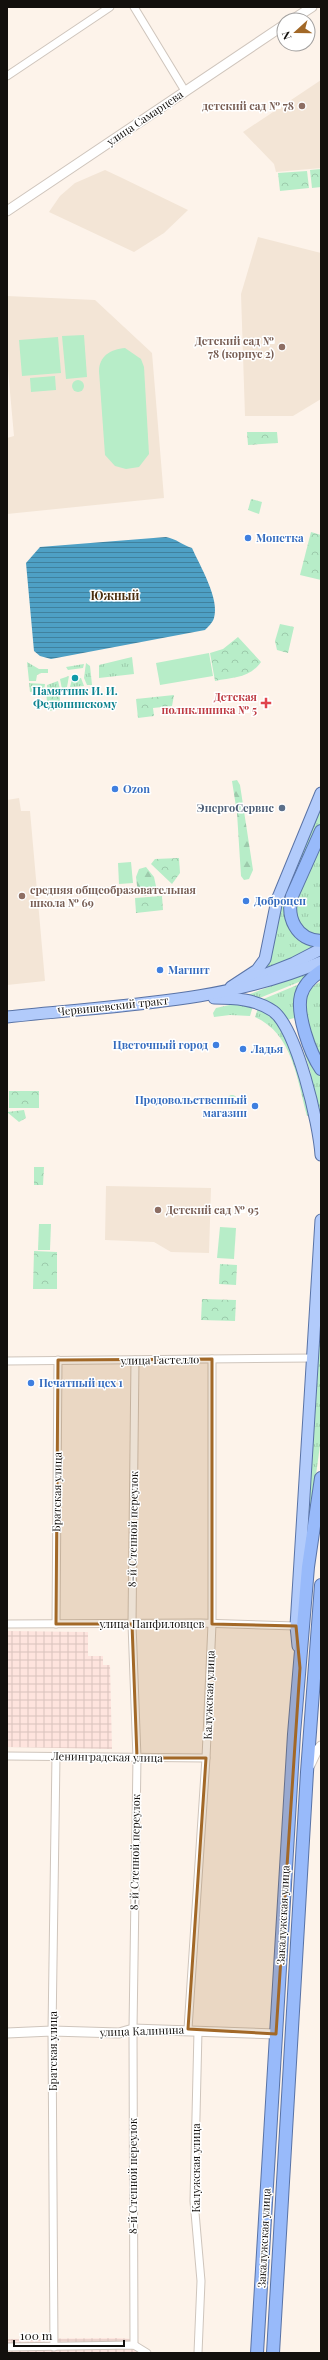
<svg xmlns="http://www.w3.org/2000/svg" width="328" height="2360" font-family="'Playfair Display',serif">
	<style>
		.built { fill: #f3e5d6 }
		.industrial { fill: url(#industrial-grid) }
		.grass { fill: url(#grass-tufts) }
		.forest { fill: url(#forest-firs) }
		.park { fill: url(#park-crowns) }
		.pitch { fill: #b7edc8 }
		.water { fill: url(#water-rules) }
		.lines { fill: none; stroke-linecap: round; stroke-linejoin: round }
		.minor-casing { stroke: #cfc5bc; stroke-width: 9 }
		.tertiary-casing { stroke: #cfc5bc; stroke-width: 11 }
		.primary-casing { stroke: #5973a6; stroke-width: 13 }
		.trunk-casing { stroke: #5973a6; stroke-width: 14 }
		.minor { stroke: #fff; stroke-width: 7 }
		.tertiary { stroke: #fff; stroke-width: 9 }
		.primary { stroke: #b2cbfb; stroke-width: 11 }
		.trunk { stroke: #98bafa; stroke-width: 12 }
		.marked { fill: #a26827; fill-opacity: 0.2; stroke: #a26827; stroke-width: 3; stroke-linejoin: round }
		.education-dot { fill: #8d6e63; stroke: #fff; stroke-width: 1.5 }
		.shop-dot { fill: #3f7fe0; stroke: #fff; stroke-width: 1.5 }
		.culture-dot { fill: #0f9aa8; stroke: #fff; stroke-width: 1.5 }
		.health-dot { fill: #e0444e; stroke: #fff; stroke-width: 1.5 }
		.service-dot { fill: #5c6f8a; stroke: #fff; stroke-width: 1.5 }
		.labels { text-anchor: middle; stroke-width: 3; stroke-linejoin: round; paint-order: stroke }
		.education-label { font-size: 11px; font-weight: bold; fill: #785e54; stroke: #fff; text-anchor: end }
		.street-label { font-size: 11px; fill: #13100d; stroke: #fff }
		.shop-label { font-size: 11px; font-weight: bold; fill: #366cbe; stroke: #fff; text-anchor: start }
		.culture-label { font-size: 11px; font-weight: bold; fill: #0d838f; stroke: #fff }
		.health-label { font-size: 11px; font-weight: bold; fill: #be3a42; stroke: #fff; text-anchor: end }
		.service-label { font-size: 11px; font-weight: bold; fill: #4e5e75; stroke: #fff; text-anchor: end }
		.neighbourhood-label { font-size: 12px; font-weight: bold; fill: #492d0e; stroke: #fff }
	</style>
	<defs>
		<pattern id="industrial-grid" width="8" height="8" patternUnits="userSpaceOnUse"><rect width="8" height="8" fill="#fee4de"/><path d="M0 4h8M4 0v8" fill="none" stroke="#d9c3bd"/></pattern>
		<pattern id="grass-tufts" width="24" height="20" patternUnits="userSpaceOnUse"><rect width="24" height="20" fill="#b7edc8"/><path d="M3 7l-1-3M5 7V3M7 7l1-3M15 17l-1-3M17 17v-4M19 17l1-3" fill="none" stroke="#9ccaab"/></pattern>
		<pattern id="forest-firs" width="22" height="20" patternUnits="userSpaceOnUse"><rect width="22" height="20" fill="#b7edc8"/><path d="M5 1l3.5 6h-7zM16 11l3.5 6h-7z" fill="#9ccaab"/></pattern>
		<pattern id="park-crowns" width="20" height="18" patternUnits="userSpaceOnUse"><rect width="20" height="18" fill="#b7edc8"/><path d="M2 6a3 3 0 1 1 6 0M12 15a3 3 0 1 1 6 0" fill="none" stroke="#9ccaab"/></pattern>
		<pattern id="water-rules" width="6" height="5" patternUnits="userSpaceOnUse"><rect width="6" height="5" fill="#4ea0c5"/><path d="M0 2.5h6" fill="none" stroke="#40819e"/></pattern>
	</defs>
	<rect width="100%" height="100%" fill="#fdf3ea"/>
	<g class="built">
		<path d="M321,80V168L276,172L274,164L243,132Z"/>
		<path d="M105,170L120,177L188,210L164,233L134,252L49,212L60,196L75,183Z"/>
		<path d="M258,237L321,253V399L293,416H245L241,294Z"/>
		<path d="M7,296L95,300L152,353L164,498L7,514V438L14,436L7,359Z"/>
		<path d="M19,798L21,811H30L45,981L7,985V800Z"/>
		<path d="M106,1186L211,1188L209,1253L171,1252L154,1242L105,1240Z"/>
	</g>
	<g class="industrial">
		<path d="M7,1631L88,1632V1656H103V1665H110L112,1749L7,1747Z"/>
		<path d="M119,2338L132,2339L149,2353H7V2339Z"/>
	</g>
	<g class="grass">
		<path d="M132,657L134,674L99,678V665Z"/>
		<path d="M27,662L39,669H48V673H41L37,675L36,681H29Z"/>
		<path d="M86,663L90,666L92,685H87L84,678Z"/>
		<path d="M84,664L83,668L68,670L66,667Z"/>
		<path d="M69,676L67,687L62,689L60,679Z"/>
		<path d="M81,678L84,686L70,687L72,679Z"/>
		<path d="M58,681L60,689L47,690V685Z"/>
		<path d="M29,683L45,684L44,690L30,692Z"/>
		<path d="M321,803V824L286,912L321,945L261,972L278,909Z"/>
		<path d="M321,839V937L313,936L297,924L295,897Z"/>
		<path d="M314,970L304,980L257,999L242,997Z"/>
		<path d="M321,981V1060C315,1043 298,1008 309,991C311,987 317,984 321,981Z"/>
		<path d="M302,983L311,1063L321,1078V1117L309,1076L311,1074L294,1018L287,1020L261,1000Z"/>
		<path d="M234,1004L253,1006L250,1016L230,1015L214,1017L213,1013L216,1008Z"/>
		<path d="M258,1008L278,1021L291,1047L309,1115L307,1116C297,1080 293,1034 255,1017Z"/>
		<path d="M321,1307V1438L302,1578Z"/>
	</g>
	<g class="forest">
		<path d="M237,780L240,785L253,870L249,879L244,880L241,876L237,813L232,781Z"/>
		<path d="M146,867L154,877L157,891L155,894H148L145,896L138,894L136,877L139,869Z"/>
	</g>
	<g class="park">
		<path d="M321,169V187L312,188L310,170Z"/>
		<path d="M307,171L309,188L280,191L278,173Z"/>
		<path d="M247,432H277L278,443L248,445Z"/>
		<path d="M251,499L262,502L259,514L248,510Z"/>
		<path d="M311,532L321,535V580L300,575Z"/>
		<path d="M280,624L294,627L288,653L277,650L275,641Z"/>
		<path d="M238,637L261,662C249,679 233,677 215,681L210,653L223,649Z"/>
		<path d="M59,691L61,709L48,711L46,692Z"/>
		<path d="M174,695L172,706L153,708L154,716L138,718L136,699Z"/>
		<path d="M179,858L180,873L172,884L151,864L155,859Z"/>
		<path d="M162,896L163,910L136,913L135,898Z"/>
		<rect x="9" y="1091" width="30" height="17"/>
		<circle cx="232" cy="1100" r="5"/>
		<path d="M24,1110L26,1118L19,1122L7,1112Z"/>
		<path d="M34,1167H44L43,1185H34Z"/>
		<path d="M34,1251L57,1252V1289H33Z"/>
		<path d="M220,1264L237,1265L236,1285L219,1284Z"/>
		<path d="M202,1299L236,1300L235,1321L201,1320Z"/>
	</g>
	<g class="pitch">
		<path d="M84,335L87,377L66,379L62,336Z"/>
		<path d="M58,337L61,373L22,376L19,340Z"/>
		<path d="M125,348L141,359L144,367L149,454L139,467L126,469L115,466L105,455L99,371C99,356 111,349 125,348Z"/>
		<path d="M55,376L56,390L31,392L30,378Z"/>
		<circle cx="78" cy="386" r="6"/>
		<path d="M209,653L213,676L160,685L156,663Z"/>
		<path d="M131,862L133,883L119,884L118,863Z"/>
		<path d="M39,1224H51L50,1250H38Z"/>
		<path d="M220,1227L236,1228L234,1259L217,1258Z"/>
	</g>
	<path class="water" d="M166,537C177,539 182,545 192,548C200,566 220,599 214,618C213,622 208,627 205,630L51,659L40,656L34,651L26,563L40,547Z"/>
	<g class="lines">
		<defs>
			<g id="minor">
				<path d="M134,7L185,91"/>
				<path d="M7,76L110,7"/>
				<path d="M7,1361L313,1358"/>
				<path d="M7,1624L200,1623L296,1626"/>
				<path d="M56,1624L58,1360"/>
				<path d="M7,1756L206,1758"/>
				<path d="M188,2029L206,1758L212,1624V1359"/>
				<path d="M134,2345L133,2029L137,1758L132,1624L135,1360"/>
				<path d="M7,2347L134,2345L147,2353"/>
				<path d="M54,2347L52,2031L56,1756"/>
				<path d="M198,2353L201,2281L194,2201L198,2031"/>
			</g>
			<g id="tertiary">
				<path d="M292,20L312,7"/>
				<path d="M7,211L284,25"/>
				<path d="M310,1765L316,1752L321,1746"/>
				<path d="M7,2033L52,2031L119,2033L133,2029L276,2034"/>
			</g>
			<g id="primary">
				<path d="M254,979L294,963L321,949"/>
				<path d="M231,987L257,970L265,959L277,900L321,793"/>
				<path d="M214,998C234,998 256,999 273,1011C297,1029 319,1124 321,1155"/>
				<path d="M7,1017C113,1005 222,1004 321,962"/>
				<path d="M298,1646L296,1626L321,1220"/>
			</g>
			<g id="trunk">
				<path d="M321,831L292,896C286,917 296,940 321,941"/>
				<path d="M321,971C312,977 304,984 301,995C296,1014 310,1053 321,1069"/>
				<path d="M257,2353L294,1734L308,1567L321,1478"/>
				<path d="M273,2353L307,1772L321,1585"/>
			</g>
		</defs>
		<use href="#minor" class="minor-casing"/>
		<use href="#tertiary" class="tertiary-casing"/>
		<use href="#primary" class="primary-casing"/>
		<use href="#trunk" class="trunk-casing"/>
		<use href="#minor" class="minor"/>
		<use href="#tertiary" class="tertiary"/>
		<use href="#primary" class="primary"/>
		<use href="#trunk" class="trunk"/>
	</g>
	<path class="marked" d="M212,1359V1624L296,1626L300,1668L276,2034L188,2029L206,1758H137L132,1624H56L58,1360Z"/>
	<g class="education-dot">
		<circle cx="302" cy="106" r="4"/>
		<circle cx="282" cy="347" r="4"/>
		<circle cx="22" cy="896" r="4"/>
		<circle cx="158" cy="1210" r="4"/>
	</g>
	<g class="shop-dot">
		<circle cx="248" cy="538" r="4"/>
		<circle cx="115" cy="789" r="4"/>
		<circle cx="246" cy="901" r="4"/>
		<circle cx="160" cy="970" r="4"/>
		<circle cx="216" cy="1045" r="4"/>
		<circle cx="243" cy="1049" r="4"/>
		<circle cx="255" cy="1106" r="4"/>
		<circle cx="31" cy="1383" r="4"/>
	</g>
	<circle class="culture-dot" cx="75" cy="678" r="4"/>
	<path class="health-dot" d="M264 697h4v4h4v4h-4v4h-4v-4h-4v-4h4z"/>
	<circle class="service-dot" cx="282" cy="808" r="4"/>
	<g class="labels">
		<g class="education-label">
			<text x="294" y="110">детский сад № 78</text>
			<text x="274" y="345">Детский сад №<tspan x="274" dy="13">78 (корпус 2)</tspan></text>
			<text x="30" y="894" text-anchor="start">средняя общеобразовательная<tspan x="30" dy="13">школа № 69</tspan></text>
			<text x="166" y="1214" text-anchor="start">Детский сад № 95</text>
		</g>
		<g class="street-label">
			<text transform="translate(145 118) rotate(-34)" y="4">улица Самарцева</text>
			<text transform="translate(113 1006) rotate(-6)" y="4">Червишевский тракт</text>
			<text transform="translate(160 1360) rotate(-1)" y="4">улица Гастелло</text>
			<text transform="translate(57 1492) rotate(-89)" y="4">Братская улица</text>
			<text transform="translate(133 1529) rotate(-89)" y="4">8-й Степной переулок</text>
			<text x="152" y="1628">улица Панфиловцев</text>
			<text transform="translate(209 1695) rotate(-88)" y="4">Калужская улица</text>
			<text transform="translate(107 1757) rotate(1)" y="4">Ленинградская улица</text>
			<text transform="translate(135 1852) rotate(-89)" y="4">8-й Степной переулок</text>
			<text transform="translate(283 1915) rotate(-87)" y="4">Закалужская улица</text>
			<text transform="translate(142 2031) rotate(-2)" y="4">улица Калинина</text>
			<text transform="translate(53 2051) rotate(-90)" y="4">Братская улица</text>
			<text transform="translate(196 2168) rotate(-90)" y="4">Калужская улица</text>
			<text transform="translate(133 2176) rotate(-90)" y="4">8-й Степной переулок</text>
			<text transform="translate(264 2238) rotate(-87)" y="4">Закалужская улица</text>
		</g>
		<g class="shop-label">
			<text x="256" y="542">Монетка</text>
			<text x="123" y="793">Ozon</text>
			<text x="254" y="905">Доброцен</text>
			<text x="168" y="974">Магнит</text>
			<text x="208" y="1049" text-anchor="end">Цветочный город</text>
			<text x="251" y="1053">Ладья</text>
			<text x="247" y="1104" text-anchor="end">Продовольственный<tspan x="247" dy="13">магазин</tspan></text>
			<text x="39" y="1387">Печатный цех 1</text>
		</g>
		<g class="culture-label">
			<text x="75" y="695">Памятник И. И.<tspan x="75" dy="13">Федюнинскому</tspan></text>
		</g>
		<g class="health-label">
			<text x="257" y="701">Детская<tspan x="257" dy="13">поликлиника № 5</tspan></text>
		</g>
		<g class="service-label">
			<text x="274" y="812">ЭнергоСервис</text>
		</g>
		<g class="neighbourhood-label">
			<text x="115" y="600">Южный</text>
		</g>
	</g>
	<rect width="328" height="2360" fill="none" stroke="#13100d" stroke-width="16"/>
	<g transform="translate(296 32) rotate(249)"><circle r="19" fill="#ffffff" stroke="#a19f9e"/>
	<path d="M0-3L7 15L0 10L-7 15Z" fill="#a26827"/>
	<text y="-6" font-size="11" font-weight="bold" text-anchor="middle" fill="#13100d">N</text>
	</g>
	<path d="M14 2340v6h110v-6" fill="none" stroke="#13100d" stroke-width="2"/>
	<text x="20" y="2340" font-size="12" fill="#13100d" stroke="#ffffff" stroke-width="3" paint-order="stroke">100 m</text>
</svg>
